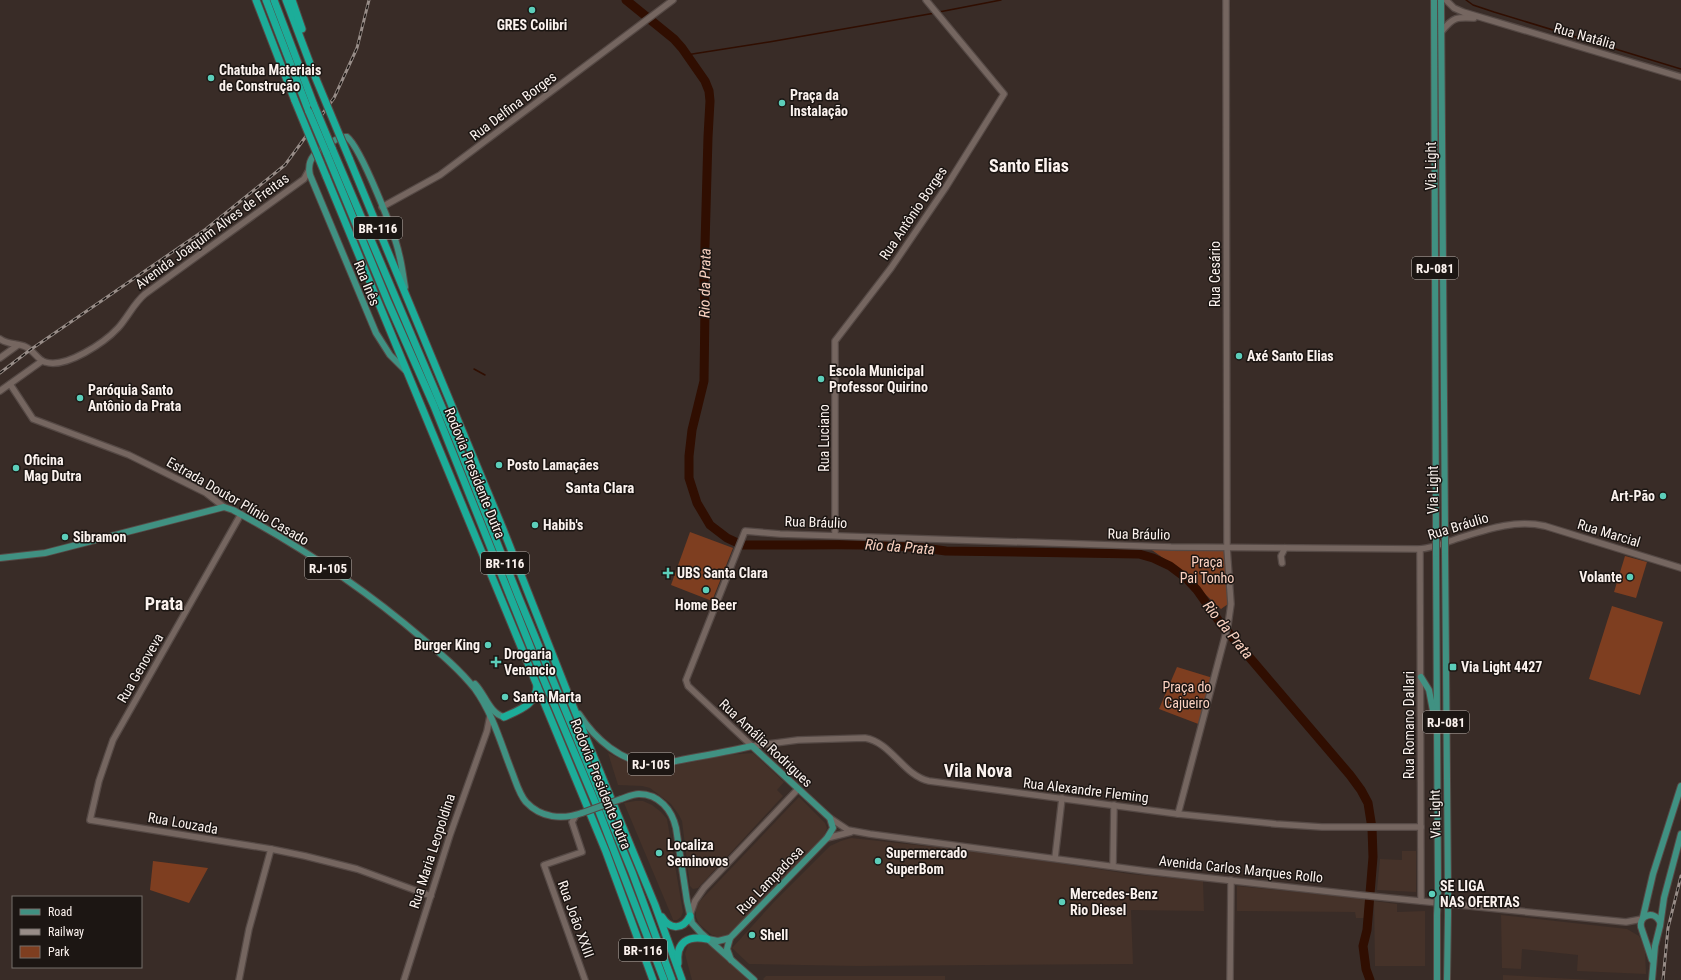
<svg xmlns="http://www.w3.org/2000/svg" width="1681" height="980" font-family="'Roboto Condensed',sans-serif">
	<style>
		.built { fill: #453229 }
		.green { fill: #7e3e20 }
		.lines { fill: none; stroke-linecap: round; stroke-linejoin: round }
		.stream { stroke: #300e01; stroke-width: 1.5 }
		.river { stroke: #300e01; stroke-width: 9 }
		.secondary-casing { stroke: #554945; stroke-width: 8 }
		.primary-casing { stroke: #554945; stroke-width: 8 }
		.highway-casing { stroke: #554945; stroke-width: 9 }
		.secondary { stroke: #756660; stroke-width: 5.5 }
		.primary { stroke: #409182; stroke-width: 6 }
		.highway { stroke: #1cad99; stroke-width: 7 }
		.rail-casing { stroke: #988d88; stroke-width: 3 }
		.rail { stroke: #1c1613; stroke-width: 1.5; stroke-dasharray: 4.5; stroke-linecap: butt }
		.primary-bridge-casing { stroke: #554945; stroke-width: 8; stroke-linecap: butt }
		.highway-bridge-casing { stroke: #554945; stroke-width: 9; stroke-linecap: butt }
		.primary-bridge { stroke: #409182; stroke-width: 6 }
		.highway-bridge { stroke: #1cad99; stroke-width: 7 }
		.poi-dot { fill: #5cceba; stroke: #1c1613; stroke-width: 1.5 }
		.labels { text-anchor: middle; stroke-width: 3; stroke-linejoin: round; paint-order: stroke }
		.shield { fill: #1c1613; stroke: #b8b0ac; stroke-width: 1 }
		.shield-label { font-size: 13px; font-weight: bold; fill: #fbf2ee }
		.poi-label { font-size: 14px; font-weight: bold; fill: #fbf2ee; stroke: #1c1613; text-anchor: start }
		.street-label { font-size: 14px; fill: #fbf2ee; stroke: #1c1613 }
		.park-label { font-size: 14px; fill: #fcd2c1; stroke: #1c1613 }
		.water-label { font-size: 15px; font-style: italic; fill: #fbd2c0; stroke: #1c1613 }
		.neighbourhood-label { font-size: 15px; font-weight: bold; fill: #fbf2ee; stroke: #1c1613 }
		.district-label { font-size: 18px; font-weight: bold; fill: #fbf2ee; stroke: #1c1613 }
	</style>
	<rect width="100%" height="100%" fill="#392c27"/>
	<g class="built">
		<path d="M608,753L637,767L652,770L728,755L753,753L784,782L777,790L783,796L698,888L693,889L690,886L682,821L679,815L671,804L650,788L642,786L618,785Z"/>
		<path d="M799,797L825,823L827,828L824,836L732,932L727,936L720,937L712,935L699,924L696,917V909L699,902Z"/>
		<path d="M635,801H643L652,805L661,812L667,819L683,912L681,917L677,920H673L672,917L624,803Z"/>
		<path d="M851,838L992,853L1130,874L1203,881L1204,911L1131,910L1133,964L858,966L749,964L732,948L773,903L830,846L841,841Z"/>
		<path d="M1402,851H1416V892L1377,890L1380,859L1402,860Z"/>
		<path d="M1237,886L1366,899L1364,918H1356L1355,912L1237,911Z"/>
		<path d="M1374,901L1397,904V912L1425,911V966H1375Z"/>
		<path d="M1501,915L1627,929L1639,936L1645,948L1646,974L1577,971L1578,955L1522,949L1521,969L1502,968Z"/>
		<path d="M696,941L705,942L711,946L748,980H692L685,954L688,945Z"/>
		<path d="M1503,975L1592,980H1503Z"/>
		<path d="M766,976H945V980H764L763,979Z"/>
	</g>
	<g class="green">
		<path d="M690,532L733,548L712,601L671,585Z"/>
		<path d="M1149,548L1225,551L1228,604L1221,609L1176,567Z"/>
		<path d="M1625,556L1647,562L1636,598L1614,592Z"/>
		<path d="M1612,606L1663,622L1640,695L1589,679Z"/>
		<path d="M1177,667L1213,678L1201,725L1159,709Z"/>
		<path d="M153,861L208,868L189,903L150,890Z"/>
	</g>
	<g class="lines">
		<g class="stream">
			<path d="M1466,0L1473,5L1494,12L1681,69"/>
			<path d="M939,12L1001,0"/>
			<path d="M686,55L769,42L935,13"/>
			<path d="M474,369L485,375"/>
		</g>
		<path class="river" d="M626,0L674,39L682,48L705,81L709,91L710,101L708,137L704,281L705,307L704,381L692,430L689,456V478L697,503L710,525L727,538L742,545C810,546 878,541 946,551L1139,554L1153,558L1170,566L1186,578L1197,590L1221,624L1350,775L1361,790L1368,803L1372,828L1373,857L1367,930L1363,946L1366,969L1370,980"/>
		<defs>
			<g id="secondary">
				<path d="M1446,0L1454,8L1463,12L1681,77"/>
				<path d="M1442,31C1453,17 1457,17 1474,18"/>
				<path d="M382,207L440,175L673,0"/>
				<path d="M0,339C8,345 18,343 26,347C34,351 38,360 45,362C66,369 105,342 118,328C128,317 134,303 145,294L304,179L309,170"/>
				<path d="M0,358L18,345"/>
				<path d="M10,384L33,419L129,455L206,493L224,507"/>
				<path d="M0,391L42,361"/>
				<path d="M241,514L113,740L99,781L90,820L271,849L305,856L357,869L431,896"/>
				<path d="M835,535V341L891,268L946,187L1004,94L926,0"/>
				<path d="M1420,549L1421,901"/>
				<path d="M1282,563L1281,556L1285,548"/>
				<path d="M1178,814L1228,625L1231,604L1227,548L1226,0"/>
				<path d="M576,815L572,822L582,852L544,865L585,980"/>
				<path d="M830,818L848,830L870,834L1146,871L1360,895L1626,922L1642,919"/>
				<path d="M1421,827H1322L1276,824L1178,814L929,781C904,776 891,742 865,738L798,740L752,746L688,686L686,680L745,531L780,534L1171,547L1420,549C1433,548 1444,543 1456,539C1485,530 1514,519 1545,526L1681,568"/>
				<path d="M827,838L851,832"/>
				<path d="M1055,858L1062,798"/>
				<path d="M1113,866L1114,805"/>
				<path d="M690,915L695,901L704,888L798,789"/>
				<path d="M239,980L249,929L271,849"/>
				<path d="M404,980L450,835L487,731L490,716"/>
				<path d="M1230,980L1231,880"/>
			</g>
			<g id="primary">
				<path d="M1434,0L1436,537"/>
				<path d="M1441,0L1445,533"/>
				<path d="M405,287C403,276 402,265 399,254C395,234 361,148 347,137C341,136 335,140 330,143C317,151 306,158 310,175L376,333L390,355L406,371"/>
				<path d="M1445,551L1448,892"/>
				<path d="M1436,554L1438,891"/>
				<path d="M0,558L45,553L224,507L233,510C298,545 366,590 423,639C441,654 460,670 475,689C493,714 501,744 512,772C516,782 519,794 526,802C541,818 562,820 582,813"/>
				<path d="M1421,677L1429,690L1434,716"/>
				<path d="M475,684C485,694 489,713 504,717"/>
				<path d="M579,714C595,739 621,762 652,764C663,765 675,761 686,759C708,755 730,751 752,746L830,818L833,828L827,838L730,938L727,949L731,960"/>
				<path d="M621,799C627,797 633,794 639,794C659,794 672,810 676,828L687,901L692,923L701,933L754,980"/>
				<path d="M1643,917L1653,874L1681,786"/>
				<path d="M708,939L718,941L730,938"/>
				<path d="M1652,960L1641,927C1639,915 1654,910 1660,922"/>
				<path d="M1437,980V915"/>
				<path d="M1447,980L1448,915"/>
				<path d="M1652,980L1655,946L1660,926L1664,898L1681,834"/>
			</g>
			<g id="highway">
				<path d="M256,0L295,101"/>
				<path d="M266,0L309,112"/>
				<path d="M274,0L314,105"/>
				<path d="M286,0L314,74"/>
				<path d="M292,0L302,29"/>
				<path d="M332,148L459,447L519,598L632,872L672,980"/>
				<path d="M326,152L388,302L434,406L540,671L598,809L664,980"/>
				<path d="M349,158L503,529L572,704L655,905L682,980"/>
				<path d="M326,176L606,852L653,980"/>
				<path d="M504,717C519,710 536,705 537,686"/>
				<path d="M662,917C670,930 683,930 690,916"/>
				<path d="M678,963C676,942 688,935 707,939"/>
			</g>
		</defs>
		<use href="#secondary" class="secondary-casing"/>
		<use href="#primary" class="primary-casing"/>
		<use href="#highway" class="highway-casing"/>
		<use href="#secondary" class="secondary"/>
		<use href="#primary" class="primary"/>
		<use href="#highway" class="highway"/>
		<defs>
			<g id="rail">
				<path d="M0,373L30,350L206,229L285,165L334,98L357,48L369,0"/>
				<path d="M1663,980L1668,928L1681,876"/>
			</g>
		</defs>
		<use href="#rail" class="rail-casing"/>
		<use href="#rail" class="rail"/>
		<defs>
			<g id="primary-bridge">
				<path d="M1445,533V551"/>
				<path d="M1436,537V554"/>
				<path d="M582,813L621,799"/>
				<path d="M1437,915L1438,891"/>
				<path d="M1448,915V892"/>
			</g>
			<g id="highway-bridge">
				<path d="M314,74L349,158"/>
				<path d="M295,101L326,176"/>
				<path d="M314,105L332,148"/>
				<path d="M309,112L326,152"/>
			</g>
		</defs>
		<use href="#primary-bridge" class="primary-bridge-casing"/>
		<use href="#highway-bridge" class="highway-bridge-casing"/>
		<use href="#primary-bridge" class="primary-bridge"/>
		<use href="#highway-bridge" class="highway-bridge"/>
	</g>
	<g class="poi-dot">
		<circle cx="532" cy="10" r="4"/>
		<circle cx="211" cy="78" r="4"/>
		<circle cx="782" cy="103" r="4"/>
		<circle cx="1239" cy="356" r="4"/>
		<circle cx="821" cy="379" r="4"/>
		<circle cx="80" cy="398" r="4"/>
		<circle cx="499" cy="465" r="4"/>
		<circle cx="16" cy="468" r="4"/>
		<circle cx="1663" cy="496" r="4"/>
		<circle cx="535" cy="525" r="4"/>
		<circle cx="65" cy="537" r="4"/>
		<path d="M666 567h4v4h4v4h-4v4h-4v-4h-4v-4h4z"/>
		<circle cx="1630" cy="577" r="4"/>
		<circle cx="706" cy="590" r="4"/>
		<circle cx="488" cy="645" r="4"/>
		<path d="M494 656h4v4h4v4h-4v4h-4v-4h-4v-4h4z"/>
		<rect x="1449" y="663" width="8" height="8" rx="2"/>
		<circle cx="505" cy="697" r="4"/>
		<circle cx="659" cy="853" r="4"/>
		<circle cx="878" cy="861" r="4"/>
		<circle cx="1432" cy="894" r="4"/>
		<circle cx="1062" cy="902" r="4"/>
		<circle cx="752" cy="935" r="4"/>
	</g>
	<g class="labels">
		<g class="shield">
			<rect x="354" y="217" width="48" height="22" rx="3"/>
			<rect x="1412" y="257" width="46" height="22" rx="3"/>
			<rect x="481" y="552" width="48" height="22" rx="3"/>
			<rect x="305" y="557" width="46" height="22" rx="3"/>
			<rect x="1423" y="711" width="46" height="22" rx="3"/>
			<rect x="628" y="753" width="46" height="22" rx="3"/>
			<rect x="619" y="939" width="48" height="22" rx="3"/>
		</g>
		<g class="shield-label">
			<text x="378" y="233">BR-116</text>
			<text x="1435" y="273">RJ-081</text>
			<text x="505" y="568">BR-116</text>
			<text x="328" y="573">RJ-105</text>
			<text x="1446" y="727">RJ-081</text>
			<text x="651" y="769">RJ-105</text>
			<text x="643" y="955">BR-116</text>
		</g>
		<g class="poi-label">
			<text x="532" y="30" text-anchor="middle">GRES Colibri</text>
			<text x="219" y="75">Chatuba Materiais<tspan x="219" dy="16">de Construção</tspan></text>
			<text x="790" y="100">Praça da<tspan x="790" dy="16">Instalação</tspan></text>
			<text x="1247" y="361">Axé Santo Elias</text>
			<text x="829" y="376">Escola Municipal<tspan x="829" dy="16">Professor Quirino</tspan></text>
			<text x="88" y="395">Paróquia Santo<tspan x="88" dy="16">Antônio da Prata</tspan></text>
			<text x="24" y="465">Oficina<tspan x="24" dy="16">Mag Dutra</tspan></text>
			<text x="507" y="470">Posto Lamaçães</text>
			<text x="1655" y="501" text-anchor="end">Art-Pão</text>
			<text x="543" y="530">Habib's</text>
			<text x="73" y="542">Sibramon</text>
			<text x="677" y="578">UBS Santa Clara</text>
			<text x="1622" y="582" text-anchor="end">Volante</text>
			<text x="706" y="610" text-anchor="middle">Home Beer</text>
			<text x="480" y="650" text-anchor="end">Burger King</text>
			<text x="504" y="659">Drogaria<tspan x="504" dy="16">Venancio</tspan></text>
			<text x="1461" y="672">Via Light 4427</text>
			<text x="513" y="702">Santa Marta</text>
			<text x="667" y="850">Localiza<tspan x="667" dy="16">Seminovos</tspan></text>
			<text x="886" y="858">Supermercado<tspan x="886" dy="16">SuperBom</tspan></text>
			<text x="1440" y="891">SE LIGA<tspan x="1440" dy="16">NAS OFERTAS</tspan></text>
			<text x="1070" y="899">Mercedes-Benz<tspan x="1070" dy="16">Rio Diesel</tspan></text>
			<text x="760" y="940">Shell</text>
		</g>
		<g class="street-label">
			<text transform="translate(1585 36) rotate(16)" y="5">Rua Natália</text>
			<text transform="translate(513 106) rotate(-37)" y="5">Rua Delfina Borges</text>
			<text transform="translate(1431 166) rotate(-90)" y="5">Via Light</text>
			<text transform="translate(913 213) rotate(-56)" y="5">Rua Antônio Borges</text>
			<text transform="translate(212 231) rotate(-36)" y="5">Avenida Joaquim Alves de Freitas</text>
			<text transform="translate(1215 274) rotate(-90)" y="5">Rua Cesário</text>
			<text transform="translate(367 283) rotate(68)" y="5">Rua Inês</text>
			<text transform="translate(824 438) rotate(-90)" y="5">Rua Luciano</text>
			<text transform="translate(475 473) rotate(68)" y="5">Rodovia Presidente Dutra</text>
			<text transform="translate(1433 490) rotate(-90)" y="5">Via Light</text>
			<text transform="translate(238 501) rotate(30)" y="5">Estrada Doutor Plínio Casado</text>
			<text transform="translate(816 522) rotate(2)" y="5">Rua Bráulio</text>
			<text transform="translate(1458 526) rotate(-17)" y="5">Rua Bráulio</text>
			<text transform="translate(1609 533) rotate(17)" y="5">Rua Marcial</text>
			<text transform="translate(1139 534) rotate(1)" y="5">Rua Bráulio</text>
			<text transform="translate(140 668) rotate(-60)" y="5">Rua Genoveva</text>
			<text transform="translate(1409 725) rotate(-90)" y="5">Rua Romano Dallari</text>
			<text transform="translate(766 743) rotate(43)" y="5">Rua Amália Rodrigues</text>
			<text transform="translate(601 784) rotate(68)" y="5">Rodovia Presidente Dutra</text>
			<text transform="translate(1086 790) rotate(7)" y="5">Rua Alexandre Fleming</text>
			<text transform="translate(1435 814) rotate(-91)" y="5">Via Light</text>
			<text transform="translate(183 823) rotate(10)" y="5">Rua Louzada</text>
			<text transform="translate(432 851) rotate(-72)" y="5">Rua Maria Leopoldina</text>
			<text transform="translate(1241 869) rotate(6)" y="5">Avenida Carlos Marques Rollo</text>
			<text transform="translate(770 880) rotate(-46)" y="5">Rua Lampadosa</text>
			<text transform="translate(576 919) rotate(70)" y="5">Rua João XXIII</text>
		</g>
		<g class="park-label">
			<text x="1207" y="567">Praça<tspan x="1207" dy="16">Pai Tonho</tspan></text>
			<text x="1187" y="692">Praça do<tspan x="1187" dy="16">Cajueiro</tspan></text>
		</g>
		<g class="water-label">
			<text transform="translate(705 283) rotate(-89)" y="5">Rio da Prata</text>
			<text transform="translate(900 547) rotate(4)" y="5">Rio da Prata</text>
			<text transform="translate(1228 630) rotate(51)" y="5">Rio da Prata</text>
		</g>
		<g class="neighbourhood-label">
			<text x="600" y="493">Santa Clara</text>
		</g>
		<g class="district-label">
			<text x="1029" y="172">Santo Elias</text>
			<text x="164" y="610">Prata</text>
			<text x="978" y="777">Vila Nova</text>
		</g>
	</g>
	<rect x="12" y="896" width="130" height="72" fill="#1c1613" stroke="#756e6b"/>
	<rect x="20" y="909" width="20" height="6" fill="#409182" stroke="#756e6b"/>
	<text x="48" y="916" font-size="12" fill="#fbf2ee">Road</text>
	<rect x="20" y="929" width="20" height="6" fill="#988d88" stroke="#756e6b"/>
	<text x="48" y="936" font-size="12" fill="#fbf2ee">Railway</text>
	<rect x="20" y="946" width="20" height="12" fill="#7e3e20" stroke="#756e6b"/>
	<text x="48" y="956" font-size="12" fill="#fbf2ee">Park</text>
</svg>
